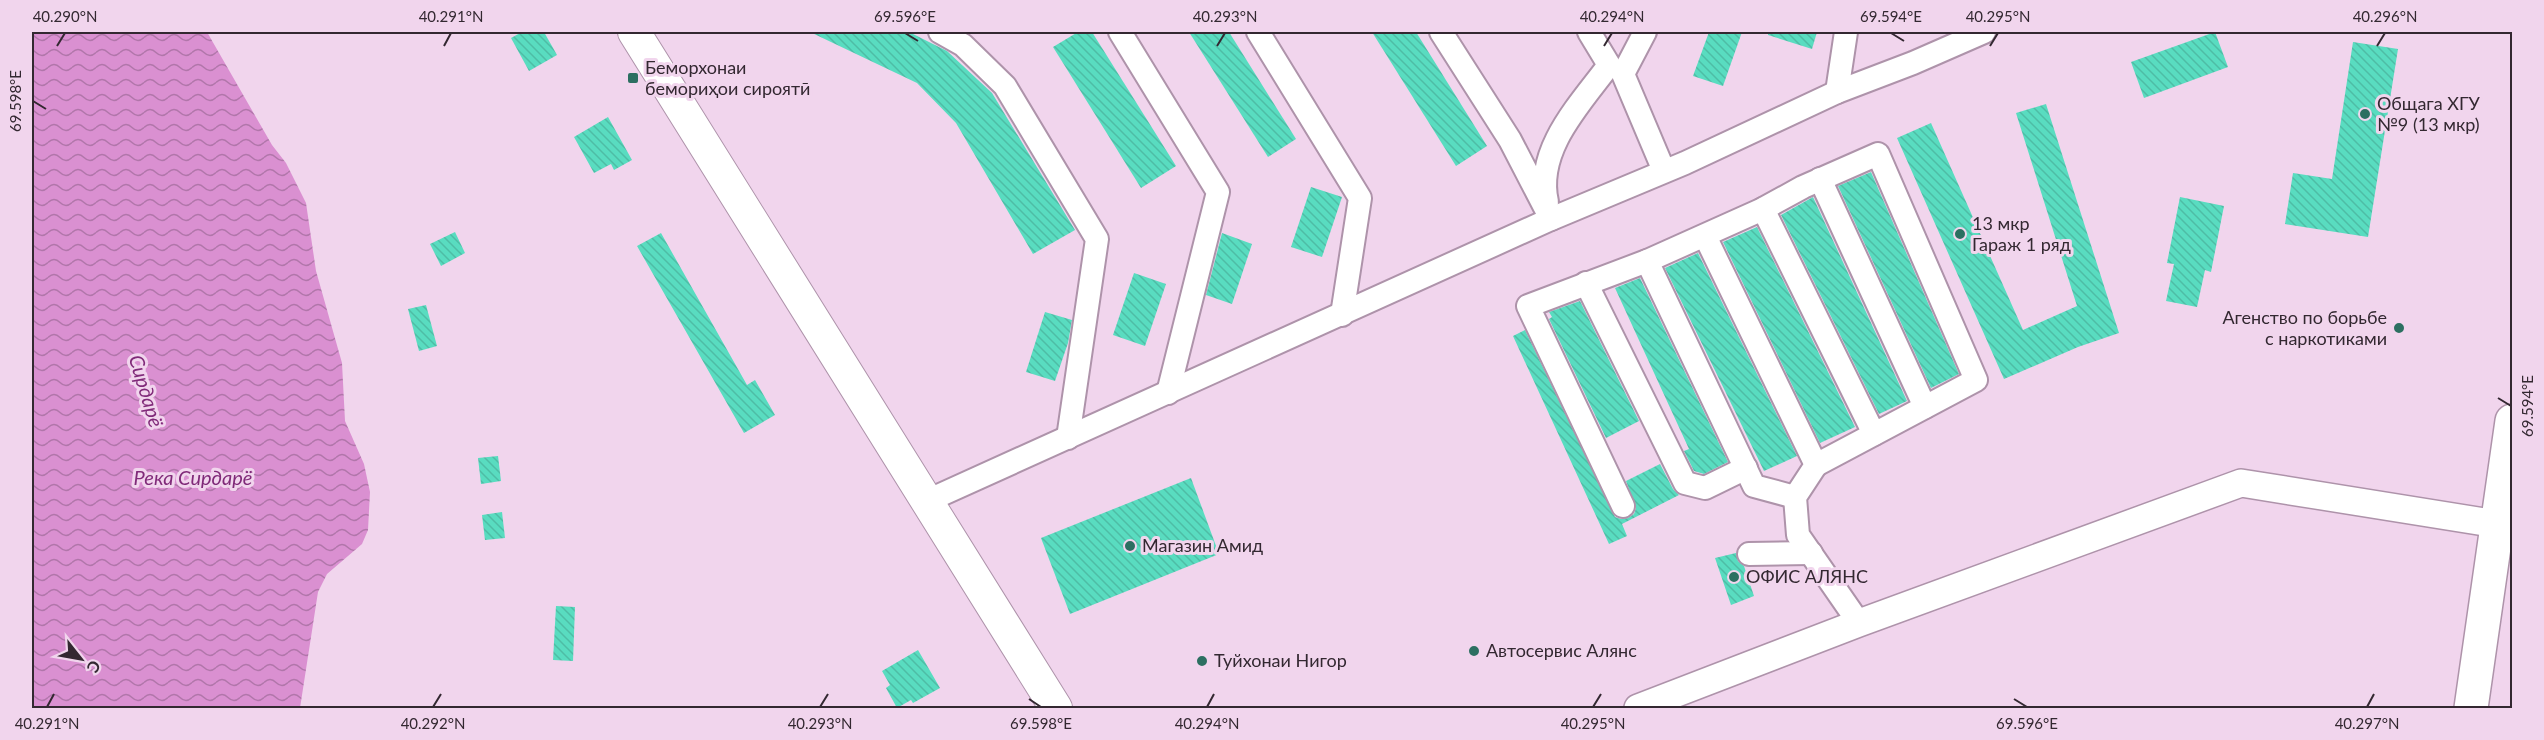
<svg xmlns="http://www.w3.org/2000/svg" width="2544" height="740" font-family="Lato,sans-serif">
	<style>
		.water { fill: url(#water-waves) }
		.building { fill: url(#building-back-hatch) }
		.lines { fill: none; stroke-linecap: round; stroke-linejoin: round }
		.minor-casing { stroke: #ae93aa; stroke-width: 26 }
		.tertiary-casing { stroke: #ae93aa; stroke-width: 30 }
		.secondary-casing { stroke: #ae93aa; stroke-width: 34 }
		.trunk-casing { stroke: #ae93aa; stroke-width: 36 }
		.minor { stroke: #fff; stroke-width: 22 }
		.tertiary { stroke: #fff; stroke-width: 27 }
		.secondary { stroke: #fff; stroke-width: 32 }
		.trunk { stroke: #fff; stroke-width: 33 }
		.ticks { fill: none; stroke: #332831; stroke-width: 2 }
		.poi-dot { fill: #2c6f61; stroke: #f1d5ed; stroke-width: 2 }
		.labels { text-anchor: middle; stroke-width: 6; stroke-linejoin: round; paint-order: stroke }
		.poi-label { font-size: 18px; fill: #332831; stroke: #f1d5ed; text-anchor: start }
		.water-label { font-size: 20px; font-style: italic; fill: #802a79; stroke: #f1d5ed }
		.neatline { fill: none; stroke: #332831; stroke-width: 2 }
		.ticks-label { font-size: 15px; text-anchor: middle; fill: #332831 }
	</style>
	<defs>
		<pattern id="water-waves" width="16" height="10" patternUnits="userSpaceOnUse" patternTransform="scale(1.5)"><rect width="16" height="10" fill="#da90d1"/><path d="M0 5q4-4 8 0t8 0" fill="none" stroke="#b176aa"/></pattern>
		<pattern id="building-back-hatch" width="6" height="6" patternUnits="userSpaceOnUse" patternTransform="scale(1.5)"><rect width="6" height="6" fill="#59dcc0"/><path d="M-1 5l2 2M0 0l6 6M5-1l2 2" fill="none" stroke="#4ebda5"/></pattern>
	</defs>
	<rect width="100%" height="100%" fill="#f1d5ed"/>
	<path class="water" d="M32,32H207L272,145L286,163L306,203L316,271L342,363L345,421L364,464L370,492L368,530L362,544L327,574L318,592L300,708H32Z"/>
	<g class="building">
		<path d="M522,32H544L557,55L529,71L511,38Z"/>
		<path d="M810,32H909L947,51L992,93L1075,230L1033,254L956,123L917,83Z"/>
		<path d="M1078,32H1092L1176,166L1141,188L1053,47Z"/>
		<path d="M1189,32H1229L1296,139L1268,157Z"/>
		<path d="M1372,32H1416L1487,146L1456,166Z"/>
		<path d="M1709,32H1742L1723,86L1693,76Z"/>
		<path d="M1768,32H1817L1812,49L1768,35Z"/>
		<path d="M2215,32L2228,67L2144,98L2131,62Z"/>
		<path d="M2353,42L2398,49L2368,237L2285,224L2293,173L2332,179Z"/>
		<path d="M2046,104L2119,333L2078,347L2004,379L1897,138L1931,123L2023,330L2077,306L2016,113Z"/>
		<path d="M608,117L632,160L614,170L611,164L594,173L574,137Z"/>
		<path d="M1871,172L1959,374L1931,388L1838,186Z"/>
		<path d="M1311,187L1342,197L1322,257L1291,247Z"/>
		<path d="M1813,197L1907,401L1879,414L1781,215Z"/>
		<path d="M2180,197L2224,206L2211,272L2205,270L2197,307L2166,301L2174,264L2167,263Z"/>
		<path d="M1757,227L1855,427L1820,443L1723,242Z"/>
		<path d="M455,232L465,253L441,266L430,244Z"/>
		<path d="M661,233L747,385L755,380L775,415L744,433L637,246Z"/>
		<path d="M1222,233L1252,244L1232,304L1206,295Z"/>
		<path d="M1698,253L1797,456L1764,471L1665,268Z"/>
		<path d="M1134,273L1166,284L1145,346L1113,335Z"/>
		<path d="M1640,278L1728,462L1704,474L1694,471L1684,451L1689,449L1615,288Z"/>
		<path d="M1580,301L1639,421L1606,438L1549,319L1552,317L1549,312Z"/>
		<path d="M426,305L437,346L419,351L408,309Z"/>
		<path d="M1045,312L1072,320L1068,343L1055,381L1026,372Z"/>
		<path d="M1525,330L1615,517L1621,519L1628,518L1634,514L1636,508L1626,481L1660,464L1673,489L1679,495L1622,524L1627,536L1609,544L1513,336Z"/>
		<path d="M498,456L501,481L481,484L478,458Z"/>
		<path d="M1191,478L1219,554L1070,614L1041,538Z"/>
		<path d="M502,512L505,538L485,540L482,515Z"/>
		<path d="M1736,553L1738,561L1744,566L1754,596L1731,605L1715,558Z"/>
		<path d="M556,606L575,607L573,661L553,660Z"/>
		<path d="M918,650L940,688L913,703L911,700L897,708L886,688L890,685L882,671Z"/>
	</g>
	<g class="lines">
		<defs>
			<g id="minor">
				<path d="M940,32L963,45L1005,86L1097,239L1068,438"/>
				<path d="M1120,32L1218,192L1168,393"/>
				<path d="M1258,32L1360,198L1342,315"/>
				<path d="M1441,32L1510,140L1551,219"/>
				<path d="M1645,32L1623,74L1664,171"/>
				<path d="M1837,92L1846,32"/>
				<path d="M1820,179L1925,407"/>
				<path d="M1547,202C1535,150 1580,104 1609,65L1589,32"/>
				<path d="M1763,209L1874,434"/>
				<path d="M1705,236L1816,465L1795,497L1798,535L1859,623"/>
				<path d="M1647,261L1754,486L1795,497"/>
				<path d="M1586,283L1685,483L1705,488L1746,468"/>
				<path d="M927,501L1551,219L1685,163L1837,92L1913,63L1984,32"/>
				<path d="M1623,506L1528,306L1647,261L1763,209L1803,187L1878,154L1976,380L1816,465"/>
				<path d="M1749,554L1811,553"/>
			</g>
			<path id="tertiary" d="M1638,708L1859,623L2241,483L2497,524"/>
			<path id="secondary" d="M634,32L1056,708"/>
			<path id="trunk" d="M2471,708L2512,421"/>
		</defs>
		<use href="#minor" class="minor-casing"/>
		<use href="#tertiary" class="tertiary-casing"/>
		<use href="#secondary" class="secondary-casing"/>
		<use href="#trunk" class="trunk-casing"/>
		<use href="#minor" class="minor"/>
		<use href="#tertiary" class="tertiary"/>
		<use href="#secondary" class="secondary"/>
		<use href="#trunk" class="trunk"/>
	</g>
	<path class="ticks" d="M905,33L918,41M1891,33L1904,41M57,46L65,33M444,46L451,33M1217,46L1225,33M1604,46L1612,33M1990,46L1998,33M2377,46L2385,33M33,101L46,109M2498,398L2511,406M1029,699L1041,707M2014,699L2027,707M47,707L54,694M433,707L441,694M820,707L828,694M1207,707L1214,694M1593,707L1601,694M2367,707L2374,694"/>
	<g class="poi-dot">
		<rect x="627" y="72" width="12" height="12" rx="3"/>
		<circle cx="2365" cy="114" r="6"/>
		<circle cx="1960" cy="234" r="6"/>
		<circle cx="2399" cy="328" r="6"/>
		<circle cx="1130" cy="546" r="6"/>
		<circle cx="1734" cy="577" r="6"/>
		<circle cx="1474" cy="651" r="6"/>
		<circle cx="1202" cy="661" r="6"/>
	</g>
	<g class="labels">
		<g class="poi-label">
			<text x="645" y="74">Беморхонаи<tspan x="645" dy="21">бемориҳои сироятӣ</tspan></text>
			<text x="2377" y="110">Общага ХГУ<tspan x="2377" dy="21">№9 (13 мкр)</tspan></text>
			<text x="1972" y="230">13 мкр<tspan x="1972" dy="21">Гараж 1 ряд</tspan></text>
			<text x="2387" y="324" text-anchor="end">Агенство по борьбе<tspan x="2387" dy="21">с наркотиками</tspan></text>
			<text x="1142" y="552">Магазин Амид</text>
			<text x="1746" y="583">ОФИС АЛЯНС</text>
			<text x="1486" y="657">Автосервис Алянс</text>
			<text x="1214" y="667">Туйхонаи Нигор</text>
		</g>
		<g class="water-label">
			<text transform="translate(146 391) rotate(73)" y="7">Сирдарё</text>
			<text x="193" y="485">Река Сирдарё</text>
		</g>
	</g>
	<rect width="2544" height="740" fill="none" stroke="#f1d5ed" stroke-width="66"/>
	<g transform="translate(81 659) rotate(121)" stroke="#f1d5ed" stroke-width="4.5" paint-order="stroke">
	<path d="M0-4.5L10 22L0 15L-10 22Z" fill="#332831"/>
	<text y="-9" font-size="16" font-weight="bold" text-anchor="middle" fill="#332831">С</text>
	</g>
	<rect x="33" y="33" width="2478" height="674" class="neatline"/>
	<g class="ticks-label">
		<text x="65" y="22">40.290°N</text>
		<text x="451" y="22">40.291°N</text>
		<text x="905" y="22">69.596°E</text>
		<text x="1225" y="22">40.293°N</text>
		<text x="1612" y="22">40.294°N</text>
		<text x="1891" y="22">69.594°E</text>
		<text x="1998" y="22">40.295°N</text>
		<text x="2385" y="22">40.296°N</text>
		<text transform="translate(16 101) rotate(-90)" y="5">69.598°E</text>
		<text transform="translate(2528 406) rotate(-90)" y="5">69.594°E</text>
		<text x="47" y="729">40.291°N</text>
		<text x="433" y="729">40.292°N</text>
		<text x="820" y="729">40.293°N</text>
		<text x="1041" y="729">69.598°E</text>
		<text x="1207" y="729">40.294°N</text>
		<text x="1593" y="729">40.295°N</text>
		<text x="2027" y="729">69.596°E</text>
		<text x="2367" y="729">40.297°N</text>
	</g>
</svg>
